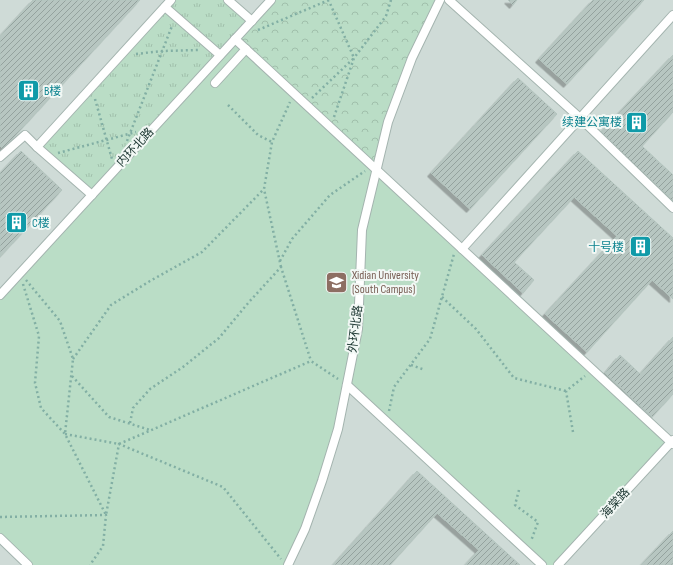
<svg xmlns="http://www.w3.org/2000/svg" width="673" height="565" font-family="'Sofia Sans Condensed','Noto Sans SC',sans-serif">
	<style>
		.built { fill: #cfdbd7 }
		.grass { fill: url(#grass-tufts) }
		.forest { fill: url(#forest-crowns) }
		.green { fill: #baddc6 }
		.building { fill: url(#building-hatch); stroke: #b4c5bf; filter: url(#shadow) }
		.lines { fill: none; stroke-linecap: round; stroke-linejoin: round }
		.lane-casing { stroke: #a4b4af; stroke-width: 10 }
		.path { stroke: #82afa4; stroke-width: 2.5; stroke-dasharray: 2 3; stroke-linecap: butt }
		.lane { stroke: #fff; stroke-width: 8 }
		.labels { text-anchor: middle; stroke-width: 4; stroke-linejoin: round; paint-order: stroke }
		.culture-label { font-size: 12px; fill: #0d838f; stroke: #f2f8f5; text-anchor: start }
		.street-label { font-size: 12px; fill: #223c37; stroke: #f2f8f5 }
		.education-label { font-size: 12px; fill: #785e54; stroke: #f2f8f5; text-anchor: start }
	</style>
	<defs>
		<pattern id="grass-tufts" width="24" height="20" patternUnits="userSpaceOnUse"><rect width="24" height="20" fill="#baddc6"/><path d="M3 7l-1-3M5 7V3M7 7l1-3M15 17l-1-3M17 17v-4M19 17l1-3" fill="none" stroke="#a0bfab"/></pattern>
		<pattern id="forest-crowns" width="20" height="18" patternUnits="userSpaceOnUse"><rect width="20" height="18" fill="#baddc6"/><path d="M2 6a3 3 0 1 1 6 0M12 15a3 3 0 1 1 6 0" fill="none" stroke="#a0bfab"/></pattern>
		<pattern id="building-hatch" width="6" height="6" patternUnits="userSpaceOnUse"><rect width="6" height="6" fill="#b7c6c1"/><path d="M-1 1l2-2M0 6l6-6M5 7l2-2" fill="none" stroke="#94a29e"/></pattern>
		<filter id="shadow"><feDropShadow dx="-3.5" dy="3.5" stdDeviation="0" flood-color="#0004"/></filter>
	</defs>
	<rect width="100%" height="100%" fill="#e1ece8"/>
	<rect class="built" x="0" y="0" width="673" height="565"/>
	<path class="grass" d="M171,0H228L252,21L92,195L37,147Z"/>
	<path class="forest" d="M271,0H440L412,58L377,171L235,39Z"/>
	<path class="green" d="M235,39L671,442L558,565H542L347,385L338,429L288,565H28L0,538V296Z"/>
	<g class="building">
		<path d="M33,0H140L3,149L0,146V36Z"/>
		<path d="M508,0H517L513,5Z"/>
		<path d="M593,0H644L567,84L539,59Z"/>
		<path d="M673,55V112L642,146L673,175V190L668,196L600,133Z"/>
		<path d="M518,78L557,114L470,209L431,173Z"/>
		<path d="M21,151L62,190L0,257V173Z"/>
		<path d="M578,151L673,238V299L652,280L587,352L545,314L617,236L574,197L514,262L534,280L523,293L482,255Z"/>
		<path d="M673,190V201L668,196Z"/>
		<path d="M673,337V394L652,417L605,373L620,355L640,374Z"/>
		<path d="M417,471L520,565H465L479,550L437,513L390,565H333Z"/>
		<path d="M673,531V565H641Z"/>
	</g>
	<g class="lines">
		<defs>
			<g id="lane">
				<path d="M228,0L252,21"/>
				<path d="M449,0L580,118L673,208"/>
				<path d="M165,7L220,55"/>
				<path d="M235,39L673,444"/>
				<path d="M215,83L246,49"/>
				<path d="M37,147L171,0"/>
				<path d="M0,157L25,135L37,147L92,195"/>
				<path d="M462,249L673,15"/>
				<path d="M0,295L271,0"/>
				<path d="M347,385L542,565"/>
				<path d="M0,538L28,565"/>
				<path d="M288,565L305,529L322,481L338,429L358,329L362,230L388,122L412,58L440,0"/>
				<path d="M558,565L673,440"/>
			</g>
		</defs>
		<use href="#lane" class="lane-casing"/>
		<g class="path">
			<path d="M258,30L329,0"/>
			<path d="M136,54L162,51L199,50"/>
			<path d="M312,98L354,58L329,1"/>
			<path d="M95,99L112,159"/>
			<path d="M228,105L258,135L272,142"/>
			<path d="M334,117L354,58L386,16L391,0"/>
			<path d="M127,141L172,26"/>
			<path d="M58,153L136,132"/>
			<path d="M280,261L292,239L330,195L365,171"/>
			<path d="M281,267L264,189L272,142L290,102"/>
			<path d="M26,280L60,321L73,359L65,434"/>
			<path d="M23,284L39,336L35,383L41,408L65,434L106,515L119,444L223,487L281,559"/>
			<path d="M442,297L476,329L514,378L566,391"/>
			<path d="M73,359L111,305L150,281L202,252L264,189"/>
			<path d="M411,365L425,370"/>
			<path d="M72,376L109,417L150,430"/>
			<path d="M389,411L394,387L430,339L454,254"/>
			<path d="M130,423L133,408L150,389L183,367L219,338L249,302L281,267L311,361"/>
			<path d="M573,432L566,391L585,376"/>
			<path d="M65,434L119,444L311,361L338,379"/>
			<path d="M519,490L515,505L538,522L531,541"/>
			<path d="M0,517L106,515L103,546L90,565"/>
		</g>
		<use href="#lane" class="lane"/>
	</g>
	<defs>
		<symbol id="building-square" viewBox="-11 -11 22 22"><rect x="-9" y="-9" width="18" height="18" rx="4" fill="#0f9aa8" stroke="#f2f8f5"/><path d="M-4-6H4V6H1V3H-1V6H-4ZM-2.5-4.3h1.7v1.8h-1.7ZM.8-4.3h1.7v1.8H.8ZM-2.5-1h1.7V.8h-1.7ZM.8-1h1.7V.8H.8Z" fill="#fff"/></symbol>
		<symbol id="university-square" viewBox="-11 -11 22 22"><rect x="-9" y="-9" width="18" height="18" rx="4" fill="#8d6e63" stroke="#f2f8f5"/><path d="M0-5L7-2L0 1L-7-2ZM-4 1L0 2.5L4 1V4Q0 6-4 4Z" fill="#fff"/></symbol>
	</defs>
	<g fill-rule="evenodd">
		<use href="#building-square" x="16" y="78" width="25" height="25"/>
		<use href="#building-square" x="624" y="110" width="25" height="25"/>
		<use href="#building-square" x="4" y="210" width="25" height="25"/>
		<use href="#building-square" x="628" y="234" width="25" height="25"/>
		<use href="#university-square" x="324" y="270" width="25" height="25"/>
	</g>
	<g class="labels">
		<g class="culture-label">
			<text x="44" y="95">B楼</text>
			<text x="622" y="126" text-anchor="end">续建公寓楼</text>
			<text x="32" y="227">C楼</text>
			<text x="624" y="251" text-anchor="end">十号楼</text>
		</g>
		<g class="street-label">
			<text transform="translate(135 147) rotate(-47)" y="4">内环北路</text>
			<text transform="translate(355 329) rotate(-83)" y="4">外环北路</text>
			<text transform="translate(615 503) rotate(-47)" y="4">海棠路</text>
		</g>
		<g class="education-label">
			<text x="352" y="279">Xidian University<tspan x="352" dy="14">(South Campus)</tspan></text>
		</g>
	</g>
</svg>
